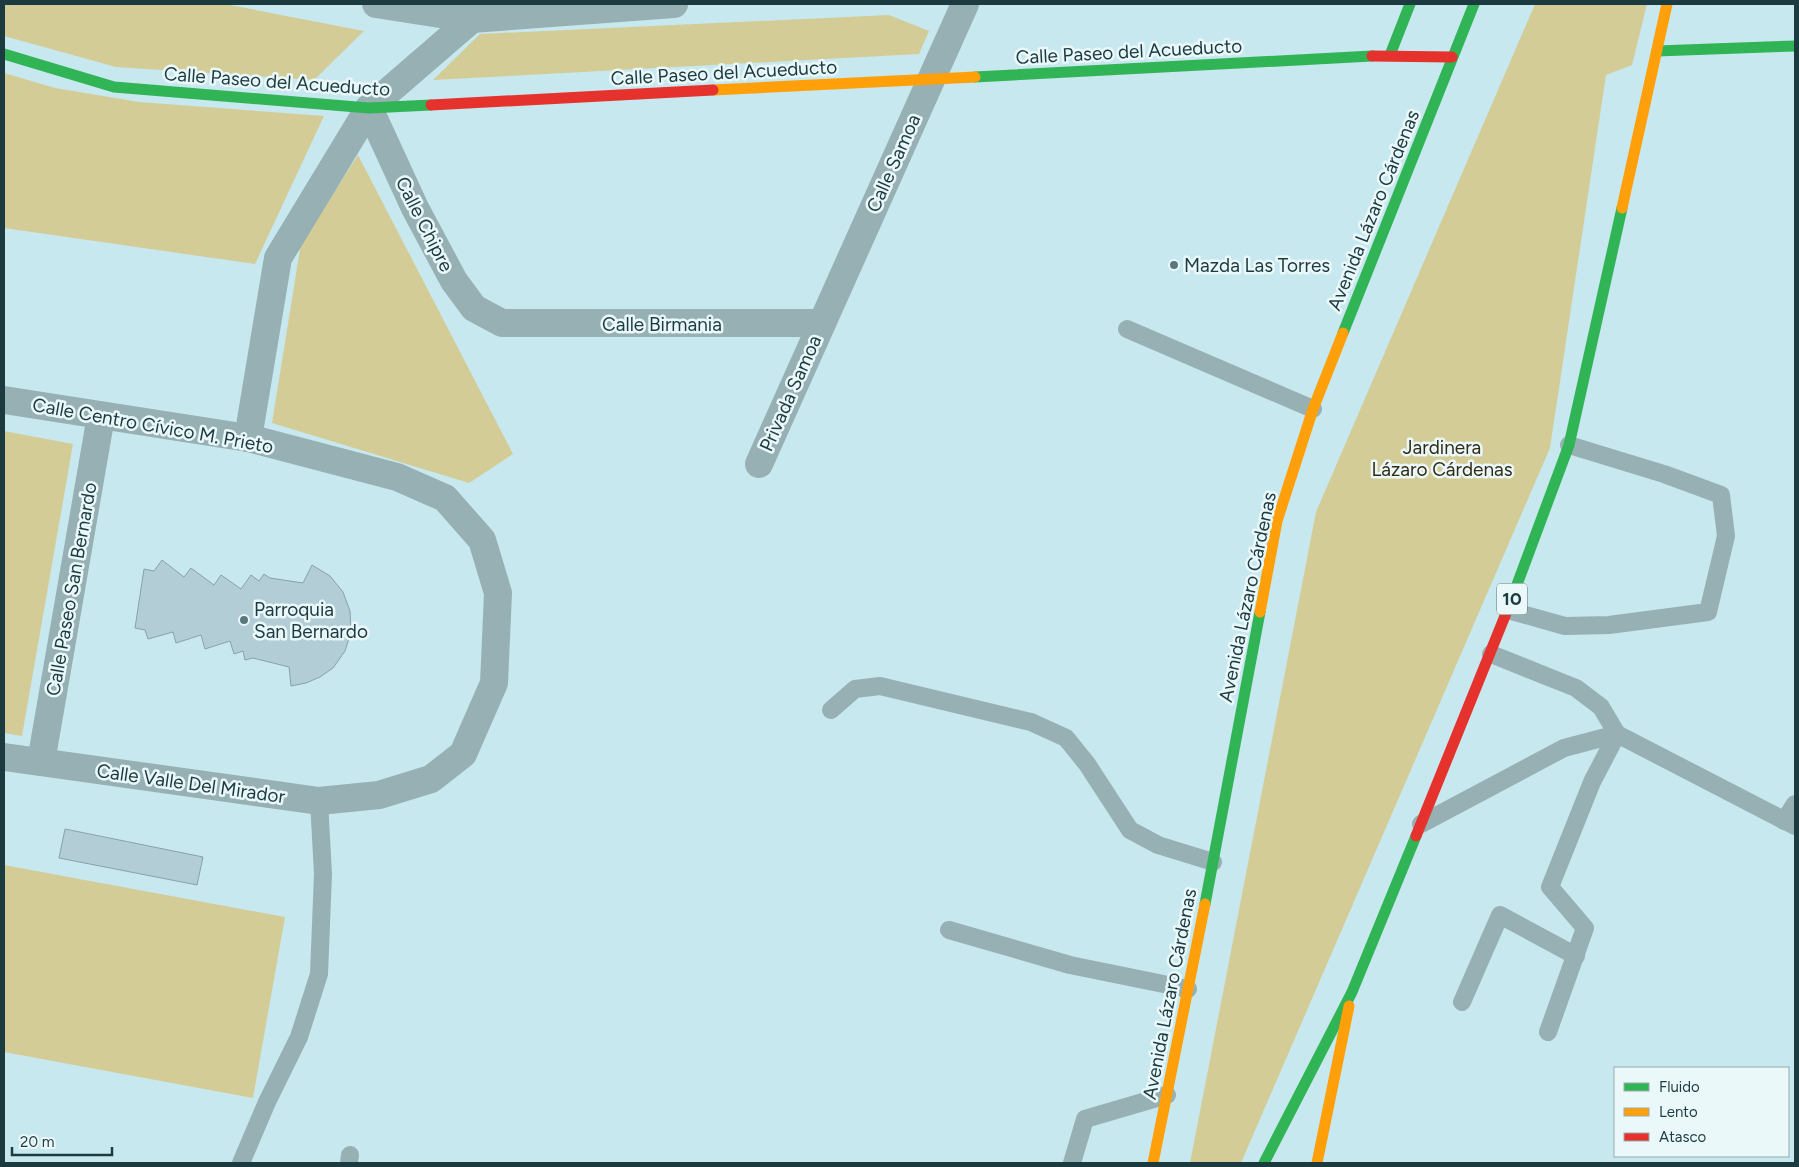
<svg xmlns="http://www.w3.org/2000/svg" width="1799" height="1167" font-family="Figtree,sans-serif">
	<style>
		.green { fill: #d4cc97 }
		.building { fill: #b2cdd5; stroke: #87a2aa }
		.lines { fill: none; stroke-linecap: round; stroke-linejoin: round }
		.lane { stroke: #97b0b4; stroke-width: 18 }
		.street { stroke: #97b0b4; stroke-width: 28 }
		.fast { stroke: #30b455; stroke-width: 11 }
		.slow { stroke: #ff9f0a; stroke-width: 11 }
		.jam { stroke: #e5322d; stroke-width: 11 }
		.poi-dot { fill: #58787d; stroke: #eaf8fa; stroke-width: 2 }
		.labels { text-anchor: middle; stroke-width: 5; stroke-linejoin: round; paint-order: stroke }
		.shield { fill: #eaf8fa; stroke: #5a7478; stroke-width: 1 }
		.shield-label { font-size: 18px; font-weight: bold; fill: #1c3b40 }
		.street-label { font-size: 19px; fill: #1c3b40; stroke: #eaf8fa }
		.poi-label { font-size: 19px; fill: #1c3b40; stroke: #eaf8fa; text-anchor: start }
		.park-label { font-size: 19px; fill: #342b15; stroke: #eaf8fa }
	</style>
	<rect width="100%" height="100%" fill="#c7e8ee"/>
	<g class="green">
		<path d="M4,4H225L364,31L314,80L116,67L4,36Z"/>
		<path d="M1535,4H1647L1632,65L1606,75L1550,448L1241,1163H1190L1316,512Z"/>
		<path d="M889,15L929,31L919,54L433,80L480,34Z"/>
		<path d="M4,73L55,88L139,102L324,116L255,264L4,228Z"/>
		<path d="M358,155L513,454L469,483L272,423L301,243Z"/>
		<path d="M4,431L73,444L22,736L4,733Z"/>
		<path d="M4,865L285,917L253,1098L4,1052Z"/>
	</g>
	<g class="building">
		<path d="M162,560L184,577L191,568L214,585L221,575L241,589L251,575L259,581L264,574L270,578L303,583L312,565L330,576L343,592L350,611L351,632L345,651L333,668L320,677L306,683L291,686L289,667L253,658L245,660L243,651L234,654L230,641L205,649L201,635L176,643L173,632L148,639L145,630L135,628L144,569L154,571Z"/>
		<path d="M65,829L203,857L197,885L59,858Z"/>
	</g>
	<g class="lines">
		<g class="lane">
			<path d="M1127,329L1313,409"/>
			<path d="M1508,610L1565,626L1609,625L1708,612L1726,536L1721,495L1664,474L1569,445"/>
			<path d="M1491,654L1576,688L1601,707L1617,734L1795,826"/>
			<path d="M831,710L855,689L880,686L1031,722L1066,738L1087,764L1130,830L1158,845L1213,862"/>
			<path d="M1784,821L1795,804"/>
			<path d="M1421,824L1564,748L1617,734"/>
			<path d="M949,930L1070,965L1188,989"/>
			<path d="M1462,1002L1500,915L1576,956"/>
			<path d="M1548,1032L1585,928L1550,887L1592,782L1617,734"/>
			<path d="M241,1163L267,1102L299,1037L319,974L323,874L319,801"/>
			<path d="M349,1163L350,1155"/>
			<path d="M1072,1163L1085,1119L1167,1095"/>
		</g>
		<g class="street">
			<path d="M376,4L472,19L674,4"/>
			<path d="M369,108L415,208L454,281L474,308L502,323H822"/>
			<path d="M4,400L248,438L397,477L445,498L482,540L498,593L494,683L463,754L431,779L379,795L319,801L4,757"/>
			<path d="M248,438L278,258L369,108L472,19L478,4"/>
			<path d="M759,464L965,4"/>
			<path d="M41,762L101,416"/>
		</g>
		<g class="fast">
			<path d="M1657,51L1795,46"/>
			<path d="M4,54L114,87L369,108L431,105"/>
			<path d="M1390,55L1410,4"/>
			<path d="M975,77L1372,56"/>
			<path d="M1343,333L1474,4"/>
			<path d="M1509,606L1569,445L1622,208"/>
			<path d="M1205,904L1260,612"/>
			<path d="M1264,1163L1352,992L1416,836"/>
		</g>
		<g class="slow">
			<path d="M713,90L975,77"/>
			<path d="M1622,208L1667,4"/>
			<path d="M1260,612L1277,521L1313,409L1343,333"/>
			<path d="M1153,1163L1205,904"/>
			<path d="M1317,1163L1349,1006"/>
		</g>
		<g class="jam">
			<path d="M1372,56L1452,57"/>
			<path d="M431,105L713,90"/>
			<path d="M1416,836L1509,606"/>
		</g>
	</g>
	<g class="poi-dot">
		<circle cx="1174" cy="265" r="5"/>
		<circle cx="244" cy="620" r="5"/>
	</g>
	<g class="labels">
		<rect class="shield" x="1497" y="583.5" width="30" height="31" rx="4"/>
		<g class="shield-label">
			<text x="1512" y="605">10</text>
		</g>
		<g class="street-label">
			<text transform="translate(1129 51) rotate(-3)" y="7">Calle Paseo del Acueducto</text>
			<text transform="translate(724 72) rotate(-3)" y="7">Calle Paseo del Acueducto</text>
			<text transform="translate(277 81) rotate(4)" y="7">Calle Paseo del Acueducto</text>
			<text transform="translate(893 163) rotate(-66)" y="7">Calle Samoa</text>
			<text transform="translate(1373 210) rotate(-68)" y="7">Avenida Lázaro Cárdenas</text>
			<text transform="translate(425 224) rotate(63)" y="7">Calle Chipre</text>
			<text x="662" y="331">Calle Birmania</text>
			<text transform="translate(790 393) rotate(-66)" y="7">Privada Samoa</text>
			<text transform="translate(153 425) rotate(10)" y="7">Calle Centro Cívico M. Prieto</text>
			<text transform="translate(71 589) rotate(-80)" y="7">Calle Paseo San Bernardo</text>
			<text transform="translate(1247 597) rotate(-78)" y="7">Avenida Lázaro Cárdenas</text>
			<text transform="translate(191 783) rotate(8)" y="7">Calle Valle Del Mirador</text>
			<text transform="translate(1169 994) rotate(-79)" y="7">Avenida Lázaro Cárdenas</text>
		</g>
		<g class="poi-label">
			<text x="1184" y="272">Mazda Las Torres</text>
			<text x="254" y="616">Parroquia<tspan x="254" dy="22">San Bernardo</tspan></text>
		</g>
		<g class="park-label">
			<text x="1442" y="454">Jardinera<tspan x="1442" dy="22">Lázaro Cárdenas</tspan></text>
		</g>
	</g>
	<rect width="1799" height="1167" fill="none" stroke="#1c3b40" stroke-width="10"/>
	<rect x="1614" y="1067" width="175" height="90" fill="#eaf8fa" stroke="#98acb0"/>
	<rect x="1624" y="1083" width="25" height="8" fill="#30b455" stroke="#98acb0"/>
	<text x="1659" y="1092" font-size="15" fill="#1c3b40">Fluido</text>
	<rect x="1624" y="1108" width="25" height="8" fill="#ff9f0a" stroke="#98acb0"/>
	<text x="1659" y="1117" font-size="15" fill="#1c3b40">Lento</text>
	<rect x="1624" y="1133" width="25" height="8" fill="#e5322d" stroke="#98acb0"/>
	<text x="1659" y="1142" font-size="15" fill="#1c3b40">Atasco</text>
	<path d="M12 1147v8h100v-8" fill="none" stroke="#1c3b40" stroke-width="2.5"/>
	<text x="20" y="1147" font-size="15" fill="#1c3b40" stroke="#eaf8fa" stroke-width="4" paint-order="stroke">20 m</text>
</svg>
